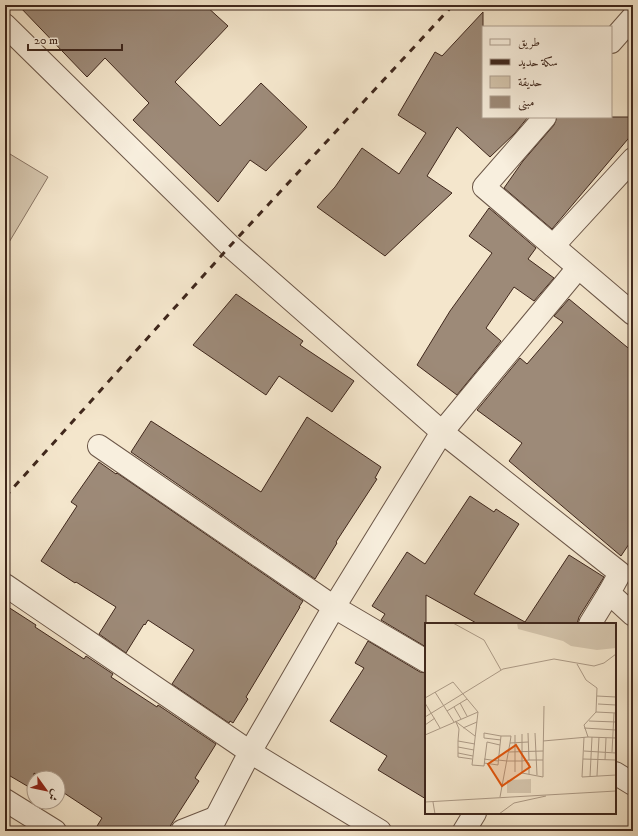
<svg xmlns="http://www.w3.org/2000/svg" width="638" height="836" font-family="'IM FELL DW Pica',Amiri,serif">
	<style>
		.green { fill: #d5c6ae; stroke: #8a7665 }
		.building { fill: #9d8a78; stroke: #3f271c }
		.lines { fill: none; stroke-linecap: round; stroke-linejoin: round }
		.minor-casing { stroke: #6c5748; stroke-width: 24 }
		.minor { stroke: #f8efde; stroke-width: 22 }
		.rail { stroke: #3f271c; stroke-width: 3; stroke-dasharray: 7 7; stroke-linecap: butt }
		.inset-road { fill: none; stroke: #ac9a86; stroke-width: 1 }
		.view { fill: #e0560d; fill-opacity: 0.15; stroke: #e0560d; stroke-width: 2 }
		.inset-edge { fill: none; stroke: #3f271c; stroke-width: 2 }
	</style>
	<rect width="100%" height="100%" fill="#f4e6cc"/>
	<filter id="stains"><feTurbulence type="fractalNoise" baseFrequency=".005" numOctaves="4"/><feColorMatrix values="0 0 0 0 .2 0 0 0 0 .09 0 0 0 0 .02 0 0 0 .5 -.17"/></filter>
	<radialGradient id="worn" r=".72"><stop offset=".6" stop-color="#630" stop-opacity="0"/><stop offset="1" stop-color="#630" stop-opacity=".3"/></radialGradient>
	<path class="green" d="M5,151L48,177L5,249Z"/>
	<g class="building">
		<path d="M18,5H205L228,26L175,82L220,126L261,83L307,127L266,171L250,160L218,202L133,120L149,103L105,58L87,77Z"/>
		<path d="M483,12V117H528L515,133L490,157L457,127L427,176L452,193L385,256L317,207L335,187L362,148L399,174L426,133L398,115L435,52L442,56Z"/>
		<path d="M557,117H633V133L552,229L504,188L523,161L554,125Z"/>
		<path d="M489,208L536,248L528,259L554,278L534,301L514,287L486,328L501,341L457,395L417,365L450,311L492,253L469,236Z"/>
		<path d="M236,294L303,341L300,345L354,381L332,412L279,376L266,395L193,345Z"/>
		<path d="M569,299L633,352V538L621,556L509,461L522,443L477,410L520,358L527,364L563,322L554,316Z"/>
		<path d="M307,417L381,467L375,478L377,479L336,542L337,543L315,579L131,452L151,421L261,492Z"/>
		<path d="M99,462L116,474L117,473L303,601L299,607H300L246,697L248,699L233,723L230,721L229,723L172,684L194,650L148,620L145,625L144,624L126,653L99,634L116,607L76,582L75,583L41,561L77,506L71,502Z"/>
		<path d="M470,496L494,512L496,509L519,524L474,594L525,622L569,555L604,577L579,617L577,624H478L426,595V647L381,620L385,614L372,606L407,552L425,564Z"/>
		<path d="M5,605L36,625L35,627L84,659L86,656L113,674L111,677L157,707L158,705L216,744L195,778L199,781L167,831H94L102,818L58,789V778H41L34,773V790L5,773Z"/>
		<path d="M368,641L420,672L426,673V799L378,770L387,756L330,721L364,668L355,663Z"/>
	</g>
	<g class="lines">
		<defs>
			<g id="minor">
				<path d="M5,25L230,246L442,432L620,573L609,593L633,615"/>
				<path d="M611,42L633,17"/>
				<path d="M545,117L484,187L633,314"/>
				<path d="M553,246L633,159"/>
				<path d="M99,446L334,607L426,661"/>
				<path d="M5,585L250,752L380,831"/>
				<path d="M590,624L609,593"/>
				<path d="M615,773L633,784"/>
				<path d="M5,800L55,831"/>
				<path d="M182,831L215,818"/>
				<path d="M209,831L250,752L334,607L442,432L578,268"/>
				<path d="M464,831L475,813"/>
			</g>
		</defs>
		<use href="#minor" class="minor-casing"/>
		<use href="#minor" class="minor"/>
		<path class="rail" d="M5,497L230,246L453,5"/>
	</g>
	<g transform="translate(425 623)">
		<rect width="191" height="191" fill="#f4e6cc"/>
		<path d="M92,0H191V25L172,27L146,23L138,18L93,6ZM106,156V170H82V157Z" fill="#d5c6ae"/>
		<path class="inset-road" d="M28,0L59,17L76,47M152,41L161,57L172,65L171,89L159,102L163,114M10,69L29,99M172,73L191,74M0,75L28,59L53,89L47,142L59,143L62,119L75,122M0,80L15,105M35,80L42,93M173,81L191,82M29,84L36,96M22,88L42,76M171,89L191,90M0,94L78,46L129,36L169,43L179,40L191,31M30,98L50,113M164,98L191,99M31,99L34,106L33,118M0,102L10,95M38,105L52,99M159,105L191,107M103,110L104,137M110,110L112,152M0,112L53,89M90,112V149M76,113H86L85,120M159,114L157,154L191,152M118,118L163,114L191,115M33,124L49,127M159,128L191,130M84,129L118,128M187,129L189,90M33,130L48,133M47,136L33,134V118L50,121M59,136L73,138M158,136L191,137M73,137L82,138H97L104,137H118V154L97,150V111M100,137L104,140V151M118,137L119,83M180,137L181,115M59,140L73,142L75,122L76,113L59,110V115L76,117M172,153L174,114M165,154L167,114M75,174L85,120L103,119M0,179L191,168M8,179L10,191M74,191L89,180L121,173"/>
		<path class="view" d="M91,122L105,144L77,163L63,141Z"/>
		<rect width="191" height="191" class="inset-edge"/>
	</g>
	<rect width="638" height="836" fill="none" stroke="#f4e6cc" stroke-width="20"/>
	<rect x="6" y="6" width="626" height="824" fill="none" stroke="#3f271c" stroke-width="2"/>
	<rect x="10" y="10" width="618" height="816" fill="none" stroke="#3f271c"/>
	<rect x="482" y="26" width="130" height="92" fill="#f8efde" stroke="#ae9f90"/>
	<rect x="490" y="39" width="20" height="6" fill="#f8efde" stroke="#ae9f90"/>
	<text x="518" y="46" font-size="12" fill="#3f271c">طريق</text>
	<rect x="490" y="59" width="20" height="6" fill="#3f271c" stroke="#ae9f90"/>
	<text x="518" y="66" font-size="12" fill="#3f271c">سكة حديد</text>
	<rect x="490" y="76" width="20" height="12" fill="#d5c6ae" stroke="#ae9f90"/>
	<text x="518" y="86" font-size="12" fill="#3f271c">حديقة</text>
	<rect x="490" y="96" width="20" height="12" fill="#9d8a78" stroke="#ae9f90"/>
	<text x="518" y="106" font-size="12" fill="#3f271c">مبنى</text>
	<g transform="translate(46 790) rotate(123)"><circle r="19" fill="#f8efde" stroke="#ae9f90"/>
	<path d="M0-3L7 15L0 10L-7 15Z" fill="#8f2418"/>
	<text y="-6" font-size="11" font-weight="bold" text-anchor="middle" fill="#3f271c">ش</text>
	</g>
	<path d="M28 44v6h94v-6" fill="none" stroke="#3f271c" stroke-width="2"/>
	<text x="34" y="44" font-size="12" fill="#3f271c" stroke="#f8efde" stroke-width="3" paint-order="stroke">20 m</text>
	<rect width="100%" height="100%" filter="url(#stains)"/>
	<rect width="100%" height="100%" fill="url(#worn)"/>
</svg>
